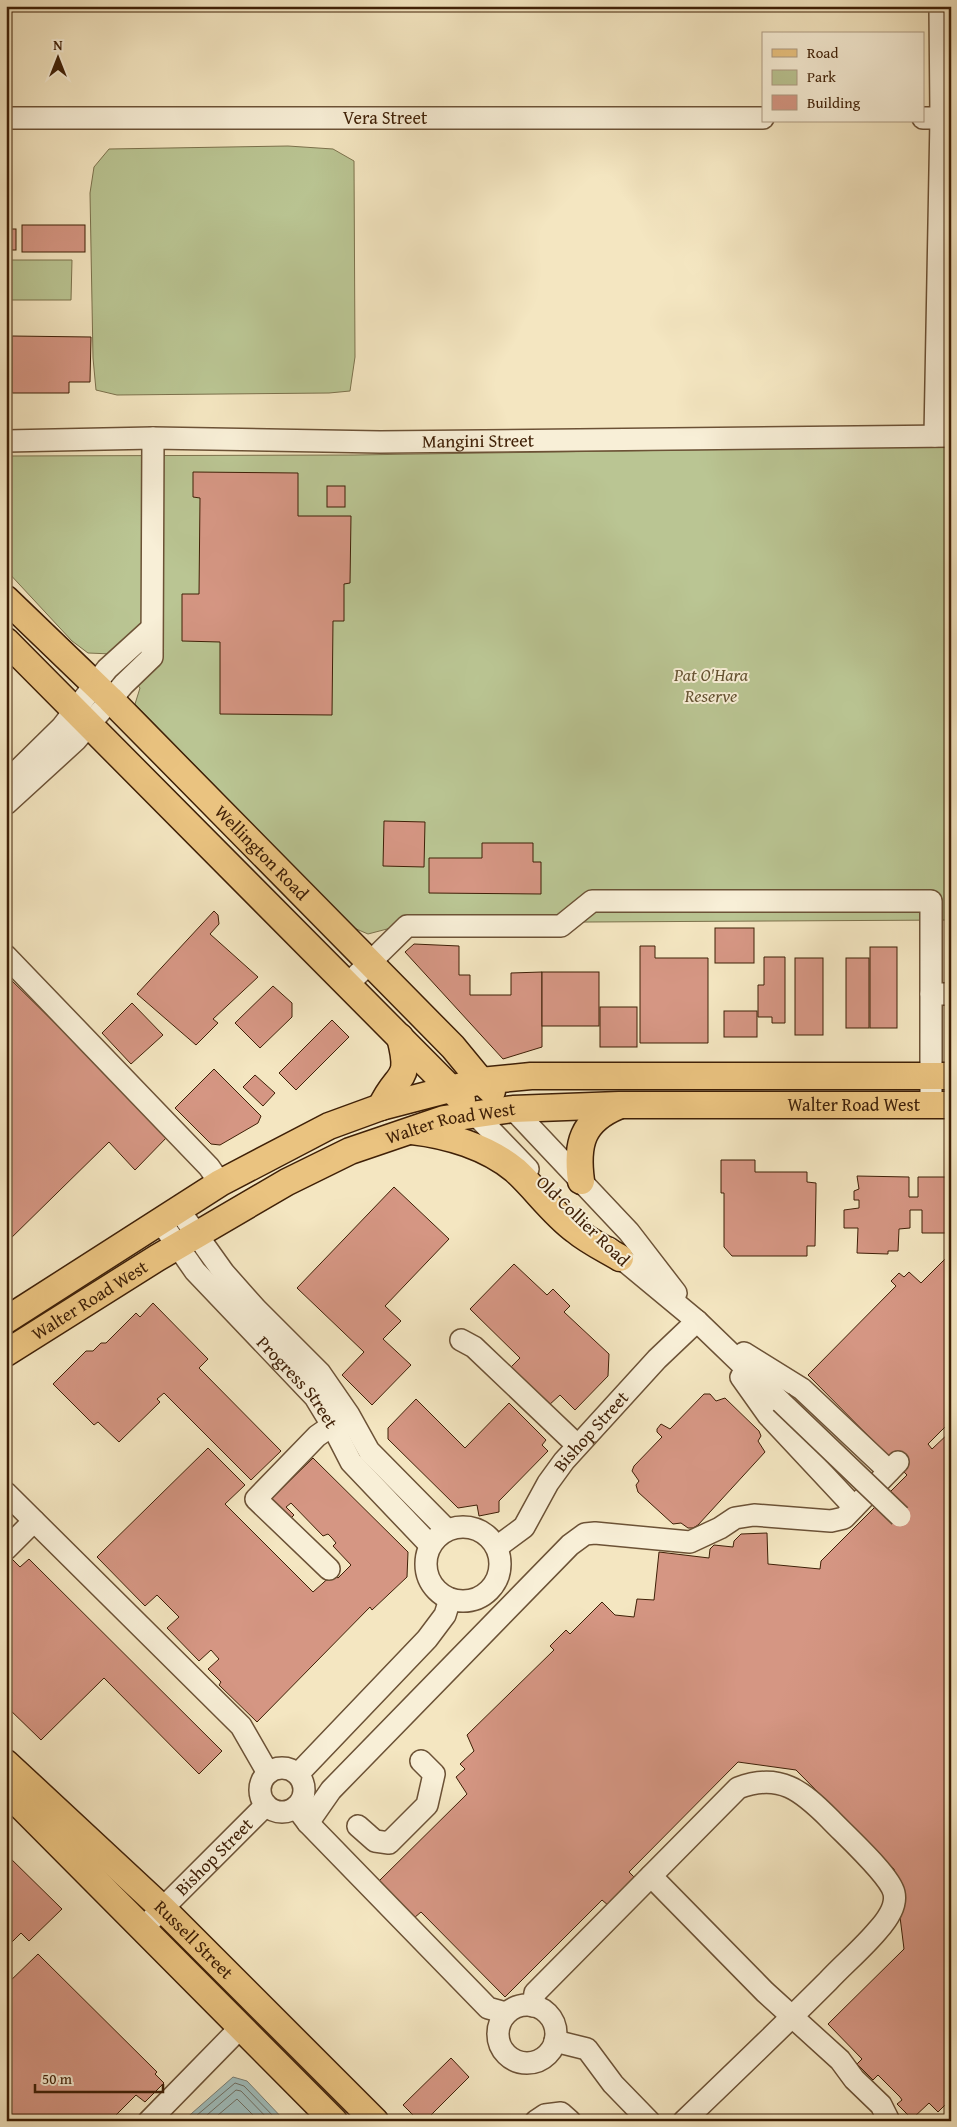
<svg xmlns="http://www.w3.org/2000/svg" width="957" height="2127" font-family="'Gentium Book Plus',serif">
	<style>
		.green { fill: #bac593; stroke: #7c724d }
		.water { fill: #9fbdbc; stroke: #797e74 }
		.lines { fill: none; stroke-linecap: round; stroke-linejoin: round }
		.shore { stroke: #6f6e62; stroke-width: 1 }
		.building { fill: #d59683; stroke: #3f2007 }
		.minor-casing { stroke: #6c5236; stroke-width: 24 }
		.major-casing { stroke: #3f2007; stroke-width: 29 }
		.minor { stroke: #f8efd7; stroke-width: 21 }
		.major { stroke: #eac380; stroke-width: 26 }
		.minor-bridge-casing { stroke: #6c5236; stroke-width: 24; stroke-linecap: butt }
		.minor-bridge { stroke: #f8efd7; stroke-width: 21 }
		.labels { text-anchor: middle; stroke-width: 4; stroke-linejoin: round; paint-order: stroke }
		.street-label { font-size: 18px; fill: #3f2007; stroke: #f8efd7 }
		.park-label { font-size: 18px; font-style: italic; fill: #645231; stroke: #f8efd7 }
	</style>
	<rect width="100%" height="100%" fill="#f4e6c1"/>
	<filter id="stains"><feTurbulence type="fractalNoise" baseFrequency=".004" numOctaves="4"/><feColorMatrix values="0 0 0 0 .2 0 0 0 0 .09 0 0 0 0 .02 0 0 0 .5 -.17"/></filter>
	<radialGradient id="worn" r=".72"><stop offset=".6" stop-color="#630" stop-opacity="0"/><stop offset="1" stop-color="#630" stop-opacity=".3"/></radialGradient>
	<g class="green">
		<path d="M288,146L333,149L354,161L355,357L350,391L329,393L117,395L96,390L93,358L90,193L94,167L109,149Z"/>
		<path d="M6,260H72L71,300H6Z"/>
		<path d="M951,446V920L410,923L368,934L354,928L135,704L140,688L112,654L88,653L72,641L6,570V456L354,455Z"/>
	</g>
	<path class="water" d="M233,2077L247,2081L285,2121H183Z"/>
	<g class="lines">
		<g class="shore">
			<path d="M190,2121L235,2083L244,2086L278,2121"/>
			<path d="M200,2121L236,2090L241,2091L270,2121"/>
			<path d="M211,2121L237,2099L259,2121"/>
		</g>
	</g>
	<g class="building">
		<rect x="22" y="225" width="63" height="27"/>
		<rect x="6" y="229" width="10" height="21"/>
		<path d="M12,336L91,337L90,382H69V393H12Z"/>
		<path d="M193,472L298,473V516H351L350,583L344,584V621H333L332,715L220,714V642L182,641V594H199L200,498L193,497Z"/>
		<rect x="327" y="486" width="18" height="21"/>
		<path d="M384,821L425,822L424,867L383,866Z"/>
		<path d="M482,843H533V862H541V894L429,893V858H482Z"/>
		<path d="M214,911L218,915L219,924L210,934L258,977L213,1019L218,1023L196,1045L137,994Z"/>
		<rect x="715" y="928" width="39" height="35"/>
		<path d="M414,944L459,946V975H470V995H511V973L542,972V1047L503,1059L405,952Z"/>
		<path d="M640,946H655V958H708V1043H640Z"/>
		<rect x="870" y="947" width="27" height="81"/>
		<path d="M764,957H785V1023H772V1017H758V985H764Z"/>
		<rect x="795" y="958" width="28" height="77"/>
		<rect x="846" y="958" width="23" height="70"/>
		<rect x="542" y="972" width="57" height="54"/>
		<path d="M6,975L169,1135L135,1170L109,1142L6,1243Z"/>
		<path d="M273,986L292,1003V1017L260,1048L235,1023Z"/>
		<path d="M132,1003L163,1035L131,1064L102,1033Z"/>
		<rect x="600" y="1007" width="37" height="40"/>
		<rect x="724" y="1011" width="33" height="26"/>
		<path d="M332,1020L349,1037L296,1090L279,1073Z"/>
		<path d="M214,1069L261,1116L258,1123L220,1145L211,1144L175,1108Z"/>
		<path d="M255,1075L275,1093L263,1106L243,1087Z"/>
		<path d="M721,1160H755V1172H807V1182L816,1183V1190L815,1246H807V1256H732L724,1247V1193H721Z"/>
		<path d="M857,1176L909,1177V1197H918V1177H947L946,1233H922V1210H910V1228L899,1229L898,1251H888V1254L857,1253L858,1228H844V1210L859,1208V1200H854V1191L859,1189Z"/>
		<path d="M394,1187L449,1239L385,1306L401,1321L383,1339L411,1365L372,1405L342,1375L364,1352L297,1288Z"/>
		<path d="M951,1253V1421L928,1444L932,1449L951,1431V2102L949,2101L938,2112L929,2103L912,2119L897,2104L902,2100L900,2097L878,2075L873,2080L857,2064L862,2059L828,2024L904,1949L894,1869L796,1770L738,1762L629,1872L636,1879L609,1906L602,1900L505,1997L421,1912L414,1918L378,1882L467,1794L456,1777L465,1769L460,1764L474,1751L467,1735L554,1650L550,1646L566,1630L570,1634L602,1602L615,1615L634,1617L637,1599L654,1600L659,1552L709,1558L710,1549L714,1545L733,1547L734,1541L741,1534L767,1533L768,1564L820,1569L821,1561L907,1475L808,1375L896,1286L891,1281L899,1273L904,1277L909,1272L921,1283Z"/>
		<path d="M514,1264L547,1295L553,1289L570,1306L564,1312L609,1354L608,1376L575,1410L560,1395L548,1406L510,1368L520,1358L470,1309Z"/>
		<path d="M153,1303L208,1359L199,1368L281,1451L251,1480L164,1393L157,1399L160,1402L119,1442L98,1422L94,1425L53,1384L86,1351H93L101,1343H106L136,1313L140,1317Z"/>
		<path d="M704,1394H710L716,1401L725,1398L759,1431L761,1436L758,1441L765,1452L698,1525L693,1528H688L681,1523L673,1524L638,1492L636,1485L639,1481L632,1471L634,1466L662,1437L657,1432V1429L661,1424L670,1429Z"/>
		<path d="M416,1399L465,1448L509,1403L546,1440L542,1445L548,1451L499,1501V1512L479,1516L477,1505L458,1508L388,1439V1428Z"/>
		<path d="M208,1448L245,1485L225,1504L313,1592L333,1574L338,1578L351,1565L333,1546L336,1543L332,1538L328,1534L323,1536L291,1503L286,1507L294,1515L288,1521L269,1501L313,1458L408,1552L407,1577L372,1610L370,1607L257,1722L219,1685L221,1682L208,1669L219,1659L211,1650L199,1661L167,1628L179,1617L157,1595L145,1606L97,1557Z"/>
		<path d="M11,1558L20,1567L29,1559L222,1751L199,1774L104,1678L41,1740L6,1706V1582L10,1578L6,1574V1563Z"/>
		<path d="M6,1854L62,1909L29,1941L21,1933L6,1948Z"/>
		<path d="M38,1954L157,2072L155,2074L164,2083L145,2102L136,2095L110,2121H6V1985Z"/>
		<path d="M451,2058L469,2077L425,2121H419L403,2105Z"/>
	</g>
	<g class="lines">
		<defs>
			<g id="minor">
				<path id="s1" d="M6,118H763"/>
				<path d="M923,118H941"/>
				<path d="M935,436L941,118L940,6"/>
				<path id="s2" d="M6,441L153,438L380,442L951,436"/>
				<path d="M6,782L62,727L107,669L151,629"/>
				<path d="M6,804L76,740L124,684L152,657L153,438"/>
				<path d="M6,956L209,1167L220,1183"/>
				<path d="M348,984L407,926H561L592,901H931V1104"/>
				<path d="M931,994H951"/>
				<path d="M513,1109L629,1232L676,1293"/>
				<path d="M474,1113L528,1169"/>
				<path d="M179,1210L224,1273L256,1309L320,1373L349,1415L369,1451L447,1530"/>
				<path id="s3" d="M161,1222L195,1271L315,1397L332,1425L351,1462L430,1545"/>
				<path d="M609,1248L697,1321L781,1402"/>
				<path d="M461,1340L474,1347L577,1445"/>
				<path d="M744,1353L802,1389L889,1471"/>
				<path d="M741,1377L768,1415L854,1507"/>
				<path d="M6,1493L241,1726L268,1773"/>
				<circle cx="463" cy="1564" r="37"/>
				<path id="s4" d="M497,1547L524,1527L548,1483L564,1461L657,1359L697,1321"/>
				<path d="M6,1549L34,1521"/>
				<path d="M329,1569L256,1499L317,1436L343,1418"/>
				<circle cx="282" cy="1790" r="22"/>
				<path d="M298,1774L427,1639L445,1615L450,1599"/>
				<path d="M296,1807L308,1823L488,2008L506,2013"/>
				<path d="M308,1823L331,1790L570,1545L585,1534L595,1533L690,1542L720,1528L735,1518L754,1515L831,1521L844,1518L898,1462"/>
				<path d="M358,1826L375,1841L389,1843L427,1805L434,1774L421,1761"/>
				<path d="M651,1876L765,1992L840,2060L854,2079L881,2105L889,2121"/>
				<path id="s5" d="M142,1929L266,1805"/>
				<circle cx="527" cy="2034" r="29"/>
				<path d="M533,2006L535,1993L738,1788C780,1772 802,1791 830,1819C844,1834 890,1875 894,1893C897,1906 886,1921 878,1930C863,1948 844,1964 828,1981C780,2029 732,2075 684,2121"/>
				<path d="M555,2041L587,2049L613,2084L649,2121"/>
				<path d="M149,2121L241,2027"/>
				<path d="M536,2121L545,2115L561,2113L570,2121"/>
			</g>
			<g id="major">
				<path id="s6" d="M6,599L110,699L453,1047L481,1081L492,1091"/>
				<path d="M6,641L462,1100"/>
				<path d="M381,1107C398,1070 412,1084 400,1037"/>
				<path d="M412,1131C448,1135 487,1147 515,1170C536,1189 552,1213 575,1230C588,1241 605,1249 620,1258"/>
				<path d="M581,1181C576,1144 582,1121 618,1106"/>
				<path d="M6,1320L220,1183L329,1126L381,1107L481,1081L531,1076H951"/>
				<path id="s7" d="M6,1353L157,1258L287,1182L350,1151L444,1119L513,1109L619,1105H951"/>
				<path id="s8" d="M6,1763L162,1908L375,2121"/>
				<path d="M6,1791L334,2121"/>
			</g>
		</defs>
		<use href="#minor" class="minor-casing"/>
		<use href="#major" class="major-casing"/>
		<use href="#minor" class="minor"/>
		<use href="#major" class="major"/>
		<defs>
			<path id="minor-bridge" d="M781,1402L900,1516"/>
		</defs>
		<use href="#minor-bridge" class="minor-bridge-casing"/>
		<use href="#minor-bridge" class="minor-bridge"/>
	</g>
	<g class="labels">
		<g class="street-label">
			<text dy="6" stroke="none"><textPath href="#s1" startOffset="379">Vera Street</textPath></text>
			<text dy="6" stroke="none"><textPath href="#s2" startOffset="472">Mangini Street</textPath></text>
			<text dy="6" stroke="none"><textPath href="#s6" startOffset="360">Wellington Road</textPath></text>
			<text dy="6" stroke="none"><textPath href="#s7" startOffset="909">Walter Road West</textPath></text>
			<text dy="6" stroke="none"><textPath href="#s7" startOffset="504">Walter Road West</textPath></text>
			<text transform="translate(583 1221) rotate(44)" y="6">Old Collier Road</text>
			<text dy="6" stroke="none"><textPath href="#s7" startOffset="99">Walter Road West</textPath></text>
			<text dy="6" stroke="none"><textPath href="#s3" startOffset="211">Progress Street</textPath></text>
			<text dy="6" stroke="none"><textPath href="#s4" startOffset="151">Bishop Street</textPath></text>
			<text dy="6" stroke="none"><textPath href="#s5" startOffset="102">Bishop Street</textPath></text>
			<text dy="6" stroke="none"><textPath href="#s8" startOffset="258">Russell Street</textPath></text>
		</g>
		<g class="park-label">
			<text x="711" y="681">Pat O'Hara<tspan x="711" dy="21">Reserve</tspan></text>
		</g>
	</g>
	<rect width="957" height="2127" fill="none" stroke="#f4e6c1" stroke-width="25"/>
	<rect x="8" y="8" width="942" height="2112" fill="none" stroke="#3f2007" stroke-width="2.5"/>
	<rect x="12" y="12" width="932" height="2102" fill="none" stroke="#3f2007"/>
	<rect x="762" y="32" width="162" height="90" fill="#f8efd7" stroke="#ae9c84"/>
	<rect x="772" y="49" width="25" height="8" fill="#eac380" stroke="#ae9c84"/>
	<text x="807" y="58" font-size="15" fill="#3f2007">Road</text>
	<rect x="772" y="70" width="25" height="15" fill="#bac593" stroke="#ae9c84"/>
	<text x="807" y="82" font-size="15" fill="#3f2007">Park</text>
	<rect x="772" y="95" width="25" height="15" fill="#d59683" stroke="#ae9c84"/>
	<text x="807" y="108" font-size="15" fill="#3f2007">Building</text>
	<g transform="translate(58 58)" stroke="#f8efd7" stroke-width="4" paint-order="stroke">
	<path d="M0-4L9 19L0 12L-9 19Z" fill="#3f2007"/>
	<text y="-8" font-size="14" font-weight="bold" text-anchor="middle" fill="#3f2007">N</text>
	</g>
	<path d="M35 2084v8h128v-8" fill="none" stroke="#3f2007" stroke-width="2.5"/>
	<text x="42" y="2084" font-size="15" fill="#3f2007" stroke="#f8efd7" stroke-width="4" paint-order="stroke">50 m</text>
	<rect width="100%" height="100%" filter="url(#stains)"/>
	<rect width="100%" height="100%" fill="url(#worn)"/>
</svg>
